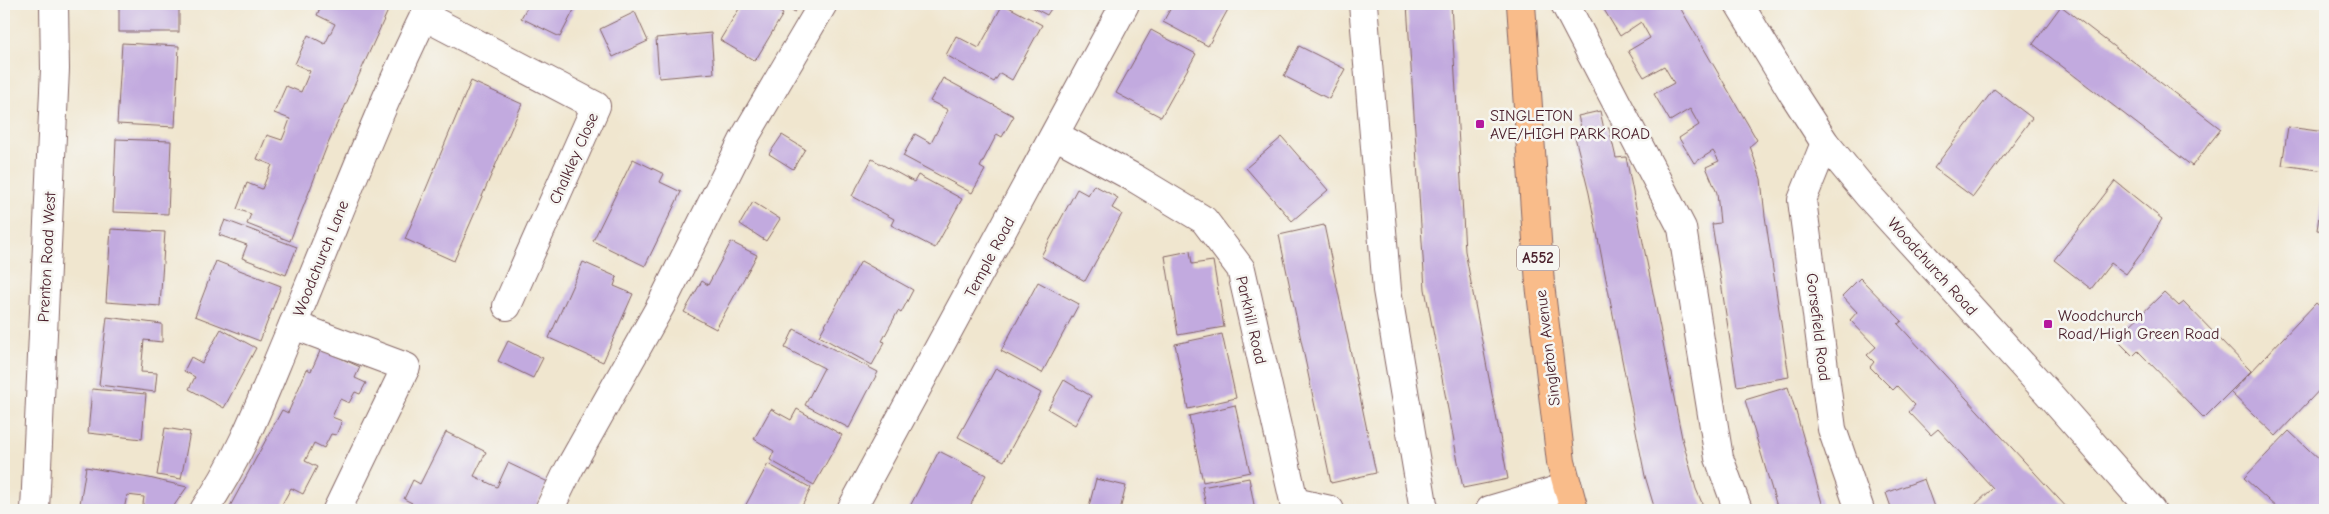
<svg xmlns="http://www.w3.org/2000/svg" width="2329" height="514" font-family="'Comic Neue',sans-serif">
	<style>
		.forest { fill: #7abc7e; stroke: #626e54 }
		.building { fill: #c2aadf }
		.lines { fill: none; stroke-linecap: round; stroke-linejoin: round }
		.minor-casing { stroke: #846564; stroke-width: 30 }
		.highway-casing { stroke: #846564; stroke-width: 30 }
		.minor { stroke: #fff; stroke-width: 28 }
		.highway { stroke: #f9bc8a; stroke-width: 28 }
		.poi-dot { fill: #b5179e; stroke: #f6f6f2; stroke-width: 2 }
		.labels { text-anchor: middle; stroke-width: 5; stroke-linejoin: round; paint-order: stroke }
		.shield { fill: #f6f6f2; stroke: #7e6067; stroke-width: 1 }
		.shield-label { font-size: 15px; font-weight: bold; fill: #4a1f2b }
		.poi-label { font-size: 16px; fill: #4a1f2b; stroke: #f6f6f2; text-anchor: start }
		.street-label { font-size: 16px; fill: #4a1f2b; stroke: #f6f6f2 }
	</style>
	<rect width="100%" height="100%" fill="#f6f6f2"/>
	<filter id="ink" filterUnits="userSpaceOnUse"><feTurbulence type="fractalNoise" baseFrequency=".02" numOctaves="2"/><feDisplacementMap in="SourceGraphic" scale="10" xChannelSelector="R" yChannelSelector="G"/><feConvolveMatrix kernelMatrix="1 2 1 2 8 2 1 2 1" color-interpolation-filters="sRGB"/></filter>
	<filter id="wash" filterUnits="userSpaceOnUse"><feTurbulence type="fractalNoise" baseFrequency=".0096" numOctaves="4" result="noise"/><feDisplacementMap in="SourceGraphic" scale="20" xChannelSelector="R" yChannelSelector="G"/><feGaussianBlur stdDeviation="1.12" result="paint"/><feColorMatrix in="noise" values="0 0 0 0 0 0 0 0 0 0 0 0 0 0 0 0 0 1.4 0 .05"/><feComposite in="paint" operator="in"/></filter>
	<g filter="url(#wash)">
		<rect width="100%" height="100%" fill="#f0e6cf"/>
		<path class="forest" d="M4,313H8L4,379Z"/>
		<g id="blocks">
			<g class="building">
				<rect x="119" y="4" width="60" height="28"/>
				<path d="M322,4H391L327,146L290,241L247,224L251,214L237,209L247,183L262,189L272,165L257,159L267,135L282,140L286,130L290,119L274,113L286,86L301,92L310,71L295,64L308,35L325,44L335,24L317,15Z"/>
				<path d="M529,4H577L560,37L521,18Z"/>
				<path d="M742,4H766L783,14L755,61L720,40Z"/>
				<path d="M780,4H800L795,12Z"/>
				<path d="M1003,4L1042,25L1012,80L1000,73L994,82L946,55L956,36L979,48Z"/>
				<path d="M1026,4H1054L1047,15Z"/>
				<path d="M1173,4H1231L1208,46L1163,22Z"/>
				<path d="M1407,4H1451L1465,251L1508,479L1463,488L1425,289Z"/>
				<path d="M1610,4H1678L1757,140L1750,146L1761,179L1765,216L1789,377L1737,386L1712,224L1720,223L1717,193L1706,167L1719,161L1713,151L1694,163L1679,138L1699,125L1690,109L1670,121L1654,94L1674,83L1664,66L1644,77L1628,51L1650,38L1641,22L1620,36L1603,8Z"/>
				<path d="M2061,6L2221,129L2192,166L2033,44Z"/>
				<path d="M635,12L648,41L613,57L600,29Z"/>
				<path d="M1151,30L1196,54L1161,117L1116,93Z"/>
				<path d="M711,33L714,73L659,78L656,38Z"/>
				<path d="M122,43L179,46L175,127L117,124Z"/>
				<path d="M1299,46L1345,69L1329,99L1284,76Z"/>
				<path d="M943,78L1014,116L1002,137L997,134L980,167L985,170L972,193L903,156L915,134L931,143L948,110L930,101Z"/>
				<path d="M471,81L522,104L454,261L405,239Z"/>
				<path d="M1994,89L2032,118L1973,197L1934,168Z"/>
				<path d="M1600,111L1604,129L1609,128L1616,158L1626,157L1682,438L1696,489L1705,510H1655L1645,476L1589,193L1575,137L1583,135L1578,116Z"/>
				<path d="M2288,127L2325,132V171L2282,165Z"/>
				<path d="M782,135L805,149L793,169L769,154Z"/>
				<path d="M1282,137L1328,190L1292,221L1246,168Z"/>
				<path d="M116,139L171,141L168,214L113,212Z"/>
				<path d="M633,159L664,174L660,182L681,192L645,266L593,241Z"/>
				<path d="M872,159L914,182L918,175L962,199L935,248L891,225L894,219L852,196Z"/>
				<path d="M2115,181L2162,219L2143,251L2126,274L2111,263L2091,289L2054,260Z"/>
				<path d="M2324,182H2325V231L2317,230Z"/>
				<path d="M1094,185L1118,198L1112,208L1122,214L1085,281L1041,256L1077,189L1088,195Z"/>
				<path d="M753,202L780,219L766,241L740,224Z"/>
				<path d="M225,220L297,247L286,275L242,258L247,245L219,235Z"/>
				<path d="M1324,225L1376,473L1331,483L1279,235Z"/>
				<path d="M111,229L165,232L160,306L106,302Z"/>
				<path d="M731,242L757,255L716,329L684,312L702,281L708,285Z"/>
				<path d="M1190,251L1192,264L1213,261L1224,327L1178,335L1165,256Z"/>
				<path d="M216,261L281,286L260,341L195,316Z"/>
				<path d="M861,261L913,290L901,313L898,311L882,341L885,342L872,365L819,336Z"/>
				<path d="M583,262L617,277L614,286L633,294L603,362L549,338Z"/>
				<path d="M1860,278L1902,321L1898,324L2069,510H1976L1973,507L1993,488L1938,429L1931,435L1909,412L1915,405L1897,386L1893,390L1870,367L1874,362L1867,355L1876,347L1850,320L1857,312L1842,296Z"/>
				<path d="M1038,282L1079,304L1042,373L1001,351Z"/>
				<path d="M2164,292L2179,306L2184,302L2251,371L2204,418L2138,351L2133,356L2116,339Z"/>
				<path d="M2316,303L2325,311V384L2276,436L2231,393Z"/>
				<path d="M107,317L162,324V342L144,340L141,372L157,373L155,392L99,385Z"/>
				<path d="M221,329L256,348L224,408L189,389L195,377L184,371L191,357L202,363Z"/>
				<path d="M794,329L878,372L849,428L805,405L824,368L785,348Z"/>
				<path d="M1222,334L1236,398L1188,409L1175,344Z"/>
				<path d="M508,341L543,358L533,378L498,361Z"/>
				<path d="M321,349L360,367L355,378L366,383L360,394L355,392L349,403L340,399L332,417L342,421L336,435L331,434L324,448L314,443L305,461L317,467L303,494L291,488L280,508L285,510H228L282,410L288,413L307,369L311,371Z"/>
				<path d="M996,368L1041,393L1004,461L958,437Z"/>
				<path d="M1064,380L1091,396L1075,425L1048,409Z"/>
				<path d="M1788,387L1796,412L1824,510H1778L1745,400Z"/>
				<path d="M92,389L146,394L142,439L88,433Z"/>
				<path d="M1235,405L1250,472L1203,482L1189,416Z"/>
				<path d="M771,409L791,420L797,409L842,435L814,485L770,460L774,451L754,439Z"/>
				<path d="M165,428L190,432L181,479L157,475Z"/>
				<path d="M2289,431L2325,465V510H2279L2244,478Z"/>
				<path d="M446,432L486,452L474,476L497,487L508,463L548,482L534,510H409L412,503L404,499L413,480L420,484Z"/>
				<path d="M939,451L986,475L968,510H908Z"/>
				<path d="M768,464L811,488L800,510H743Z"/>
				<path d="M86,467L149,478L187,487L171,510H142L144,497L127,495L124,510H79Z"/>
				<path d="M1249,478L1255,510H1207L1202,487Z"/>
				<path d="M1096,479L1126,486L1120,510H1088Z"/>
				<path d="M1924,479L1935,510H1892L1886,493Z"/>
			</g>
		</g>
	</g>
	<g filter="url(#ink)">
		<use href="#blocks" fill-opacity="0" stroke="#846564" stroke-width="1"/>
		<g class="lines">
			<defs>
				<g id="minor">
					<path d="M1363,4L1387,290L1424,510"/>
					<path d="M1565,4L1682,228L1719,458L1738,510"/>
					<path d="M1739,4L1794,95L1825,143L1868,195L2048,393L2151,510"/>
					<path d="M424,16L596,106L507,306"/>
					<path d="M1055,135L1136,179L1204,220L1241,269L1296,510"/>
					<path d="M1825,143L1802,200L1832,429L1860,510"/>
					<path d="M293,325L406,367L337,510"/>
					<path d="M1294,502L1330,510"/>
					<path d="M35,510L55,69L54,4"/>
					<path d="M204,510C241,457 264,393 289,334C336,223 377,111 430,4"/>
					<path d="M549,510L569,469L661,305L746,135L823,4"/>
					<path d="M851,510L1125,4"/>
					<path d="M1490,510L1568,487"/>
				</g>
				<path id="highway" d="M1521,4L1540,284L1561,462L1574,510"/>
			</defs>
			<use href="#minor" class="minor-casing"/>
			<use href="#highway" class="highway-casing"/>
			<use href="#minor" class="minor"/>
			<use href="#highway" class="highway"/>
		</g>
	</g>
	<g class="poi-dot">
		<rect x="1475" y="119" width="10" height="10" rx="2.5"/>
		<rect x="2043" y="319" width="10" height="10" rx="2.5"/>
	</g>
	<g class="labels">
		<rect class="shield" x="1517" y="245.5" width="42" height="25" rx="4"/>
		<g class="shield-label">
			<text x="1538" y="263">A552</text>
		</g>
		<g class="poi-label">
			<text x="1490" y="121">SINGLETON<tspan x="1490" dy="18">AVE/HIGH PARK ROAD</tspan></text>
			<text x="2058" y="321">Woodchurch<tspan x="2058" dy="18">Road/High Green Road</tspan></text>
		</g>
		<g class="street-label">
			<text transform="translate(573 158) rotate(-66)" y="6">Chalkley Close</text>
			<text transform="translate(46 257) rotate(-87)" y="6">Prenton Road West</text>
			<text transform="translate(989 257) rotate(-62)" y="6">Temple Road</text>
			<text transform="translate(320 258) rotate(-68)" y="6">Woodchurch Lane</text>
			<text transform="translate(1933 266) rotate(48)" y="6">Woodchurch Road</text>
			<text transform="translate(1252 320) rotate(77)" y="6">Parkhill Road</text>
			<text transform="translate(1819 327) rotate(83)" y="6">Gorsefield Road</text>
			<text transform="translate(1547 348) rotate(-97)" y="6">Singleton Avenue</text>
		</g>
	</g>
	<rect width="2329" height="514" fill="none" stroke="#f6f6f2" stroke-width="20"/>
</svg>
